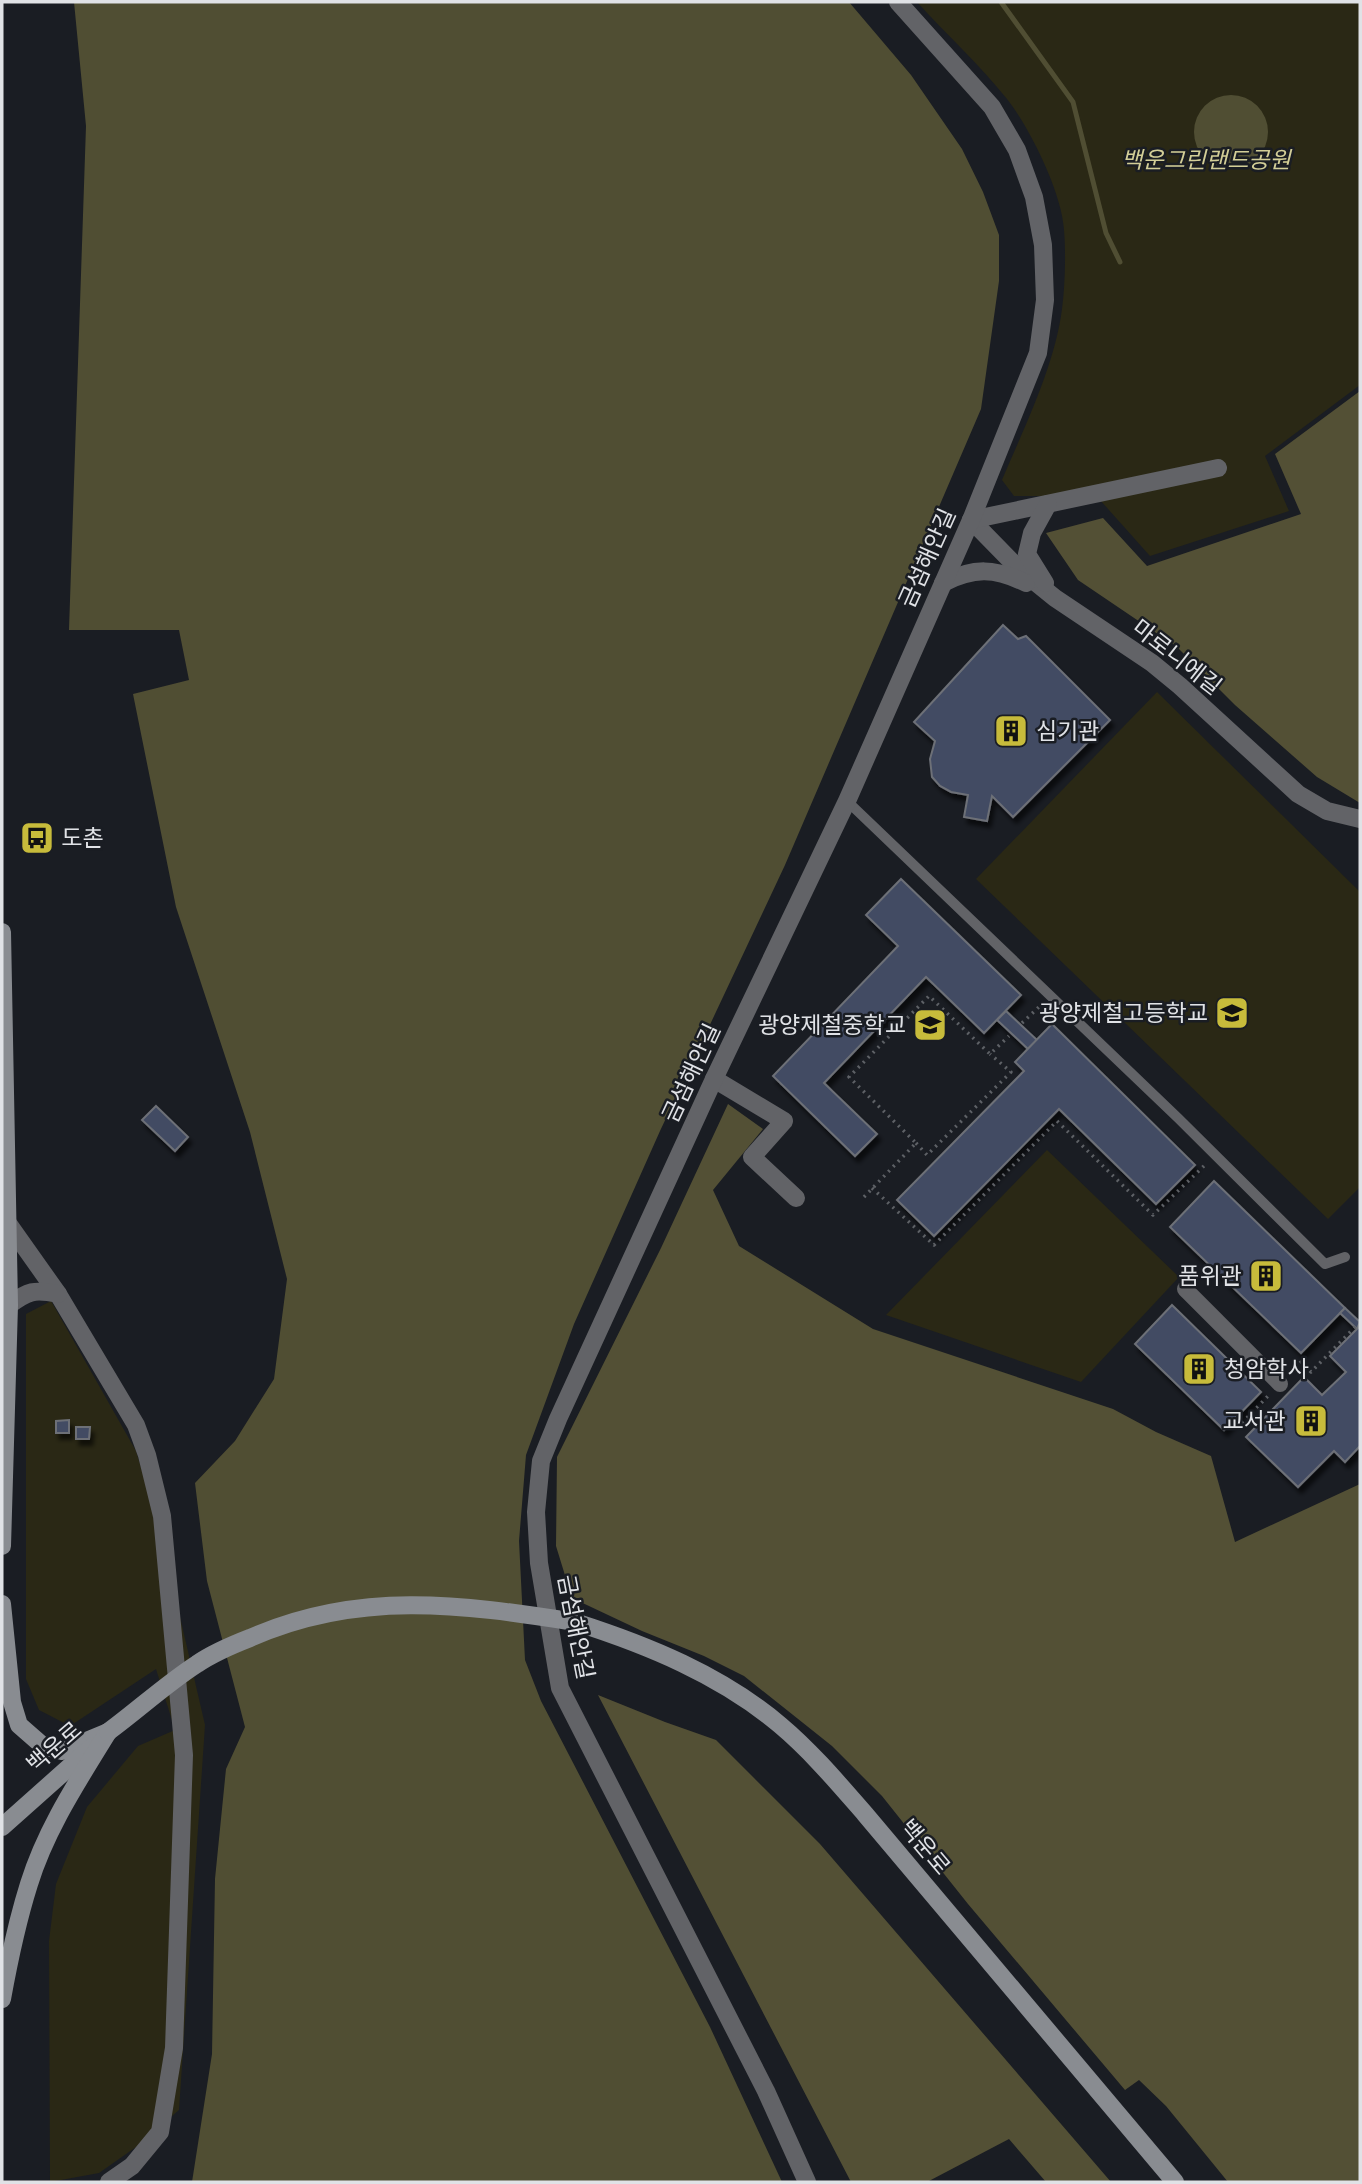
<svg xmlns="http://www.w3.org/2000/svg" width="1362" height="2184" font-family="'Source Serif 4','Noto Sans KR',serif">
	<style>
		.green { fill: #2a2815 }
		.forest { fill: #535035 }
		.water { fill: #504e33 }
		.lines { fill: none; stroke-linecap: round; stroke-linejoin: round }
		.stream { stroke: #504e33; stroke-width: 5 }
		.building { fill: #424c64; stroke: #6d7077; stroke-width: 2; filter: url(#shadow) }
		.path { stroke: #5e6166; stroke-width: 3.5; stroke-dasharray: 2 5; stroke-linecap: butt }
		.service { stroke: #626367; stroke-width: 10 }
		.pedestrian { stroke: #626367; stroke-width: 16 }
		.minor { stroke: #626367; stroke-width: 18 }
		.secondary { stroke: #898c91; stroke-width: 18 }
		.secondary-bridge { stroke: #898c91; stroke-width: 18 }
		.labels { text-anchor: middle; stroke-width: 5; stroke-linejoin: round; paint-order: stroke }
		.park-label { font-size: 23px; font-style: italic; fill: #d3ce97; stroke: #1a1d23 }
		.street-label { font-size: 23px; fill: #e0e2e6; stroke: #1a1d23 }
		.poi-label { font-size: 23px; fill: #e0e2e6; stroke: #1a1d23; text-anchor: end }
	</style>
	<defs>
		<filter id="shadow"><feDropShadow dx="3.5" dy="6" stdDeviation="2" flood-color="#0009"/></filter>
	</defs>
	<rect width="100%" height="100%" fill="#1a1d23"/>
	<g class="green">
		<path d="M917,2H1360V385L1265,456L1289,511L1150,556L1092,491L1066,496H1014L1002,480C1024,428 1055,365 1062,309C1065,287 1066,252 1064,230C1062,193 1030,128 1007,99C980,65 946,34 917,2Z"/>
		<path d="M1157,692L1360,892V1187L1328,1219L976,879Z"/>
		<path d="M1047,1150L1179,1277L1081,1382L886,1315Z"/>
		<path d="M51,1301L136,1451L159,1526L205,1725L179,2110L136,2147L99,2173L50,2182L49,1941L56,1884L87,1807L138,1746L175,1730L156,1669L70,1726L39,1710L26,1679V1314Z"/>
	</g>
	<g class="forest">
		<path d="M1360,391V803L1317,777L1235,705L1177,647L1078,580L1046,533L1103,518L1147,566L1301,514L1275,454Z"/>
		<path d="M728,1104L763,1129L713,1190L739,1246L873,1329L1113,1409L1156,1432L1211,1456L1235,1542L1360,1484V2182H1228L1166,2106L1139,2080L1125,2090L968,1904L882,1796L832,1746L744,1676L704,1656L642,1631L572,1598L556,1546L557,1457L661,1248Z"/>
		<path d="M598,1695L665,1722L716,1740L820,1844L1111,2182H1046L1009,2139L927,2182H851Z"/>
	</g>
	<g class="water">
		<path d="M74,2H849L911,75L962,149L983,192L999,235V281L981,409L785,865L660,1131L574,1324L526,1455L519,1541L525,1660L541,1701L710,2027L782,2182H192L212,2054L215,1879L226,1769L245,1727L207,1581L195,1483L235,1441L274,1379L287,1279L250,1132L176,907L133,694L189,680L179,630H69L86,126Z"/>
		<circle cx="1231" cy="132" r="37"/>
	</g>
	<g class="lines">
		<path class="stream" d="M1001,2L1073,102L1106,233L1120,262"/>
	</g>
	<g class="building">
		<path d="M1003,625L1018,639L1026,636L1110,720L1013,817L992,796L987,821L964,817L968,795L951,792L940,786L932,777L930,759L935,741L914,722Z"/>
		<path d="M901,879L1021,995L984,1033L926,977L824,1083L877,1134L855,1156L773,1076L898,946L866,915Z"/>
		<path d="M1006,1011L1037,1040L1028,1049L997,1020Z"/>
		<path d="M1052,1024L1195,1165L1156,1204L1059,1109L934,1236L897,1200L1024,1071L1015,1062Z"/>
		<path d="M156,1106L188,1137L175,1151L142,1120Z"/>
		<path d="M1214,1181L1345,1308L1301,1353L1170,1227Z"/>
		<path d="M1172,1305L1261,1392L1224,1430L1135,1344Z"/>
		<path d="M1345,1308L1360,1322L1357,1329L1340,1313Z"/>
		<path d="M1360,1326V1446L1345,1462L1334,1451L1298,1487L1246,1437L1304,1377L1322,1395L1346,1372L1330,1356Z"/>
		<path d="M69,1420V1433H56V1421Z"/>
		<path d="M76,1427H90L89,1439H76Z"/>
	</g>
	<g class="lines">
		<g class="path">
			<path d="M1022,1023L1041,1005"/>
			<path d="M916,1143L927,1155L1011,1072L990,1054"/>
			<path d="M872,1188L934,1245L1057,1121L1153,1215L1206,1164"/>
			<path d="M864,1197L916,1143L849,1077L929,996L990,1054L1009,1036"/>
			<path d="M1290,1373L1301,1362L1311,1372L1360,1322"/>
			<path d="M1242,1423L1268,1396"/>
		</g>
		<path class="service" d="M847,801L1178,1118L1325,1264L1345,1257"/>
		<path class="pedestrian" d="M1185,1289L1280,1384"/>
		<g class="minor">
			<path d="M971,520L1018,568L1055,598L1152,663L1180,686L1298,794L1327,811L1360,819"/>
			<path d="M971,520L1218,468"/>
			<path d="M943,583C974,567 995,568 1026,583"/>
			<path d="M1045,583L1027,554L1032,533L1048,504"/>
			<path d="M714,1079L784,1121L752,1157L796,1198"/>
			<path d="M7,1222L58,1294L136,1425L147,1455L162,1516L184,1755L174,2048L160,2132L132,2166L109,2182"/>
			<path d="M9,1305C28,1291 34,1289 58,1294"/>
			<path d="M807,2182L766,2091L560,1688L539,1563L536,1512L541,1461L558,1419L714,1079L847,801L971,520L1038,353L1045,300L1043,245L1034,197L1017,150L992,107L898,2"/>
		</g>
		<g class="secondary">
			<path d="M2,932L9,1305L2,1546"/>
			<path d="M2,1604L12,1702L19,1725L43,1746L62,1751L108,1732"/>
			<path d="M575,1622C647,1645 721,1675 780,1725C811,1751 838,1783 865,1814L1175,2182"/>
			<path d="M2,1827L93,1746"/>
			<path d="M2,1999C9,1960 17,1922 29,1884C46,1829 78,1781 108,1732"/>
		</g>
		<path class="secondary-bridge" d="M108,1732C138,1710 166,1684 197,1664C213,1653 232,1645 250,1638C358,1590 461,1604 575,1622"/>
	</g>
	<defs>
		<symbol id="building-square" viewBox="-11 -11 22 22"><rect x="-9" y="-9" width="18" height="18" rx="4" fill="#c7bb3b" stroke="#1a1d23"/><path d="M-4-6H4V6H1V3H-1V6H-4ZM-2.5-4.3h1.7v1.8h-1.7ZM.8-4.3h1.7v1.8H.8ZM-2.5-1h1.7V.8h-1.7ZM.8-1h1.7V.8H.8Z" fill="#111"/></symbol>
		<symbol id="bus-square" viewBox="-11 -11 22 22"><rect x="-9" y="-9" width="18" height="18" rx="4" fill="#c7bb3b" stroke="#1a1d23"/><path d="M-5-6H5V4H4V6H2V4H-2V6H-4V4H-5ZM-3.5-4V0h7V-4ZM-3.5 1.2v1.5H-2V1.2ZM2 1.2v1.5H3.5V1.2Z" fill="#111"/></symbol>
		<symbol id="school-square" viewBox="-11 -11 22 22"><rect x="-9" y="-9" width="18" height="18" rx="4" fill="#c7bb3b" stroke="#1a1d23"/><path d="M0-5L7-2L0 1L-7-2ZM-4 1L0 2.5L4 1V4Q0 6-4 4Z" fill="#111"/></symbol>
	</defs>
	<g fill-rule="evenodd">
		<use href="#building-square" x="992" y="712" width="38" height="38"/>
		<use href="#bus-square" x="18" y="819" width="38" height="38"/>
		<use href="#school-square" x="1213" y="994" width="38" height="38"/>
		<use href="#school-square" x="911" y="1006" width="38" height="38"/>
		<use href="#building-square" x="1247" y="1257" width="38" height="38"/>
		<use href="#building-square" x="1180" y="1350" width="38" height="38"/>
		<use href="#building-square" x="1292" y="1402" width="38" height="38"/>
	</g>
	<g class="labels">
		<g class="park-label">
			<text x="1206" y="168">백운그린랜드공원</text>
		</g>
		<g class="street-label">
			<text transform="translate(927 558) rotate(-66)" y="8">금섬해안길</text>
			<text transform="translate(1177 657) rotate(38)" y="8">마로니에길</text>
			<text transform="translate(691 1073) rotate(-65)" y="8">금섬해안길</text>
			<text transform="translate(576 1627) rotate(79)" y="8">금섬해안길</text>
			<text transform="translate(54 1747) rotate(-41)" y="8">백운로</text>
			<text transform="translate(925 1847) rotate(50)" y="8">백운로</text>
		</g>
		<g class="poi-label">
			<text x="1036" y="739" text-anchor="start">심기관</text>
			<text x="61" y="846" text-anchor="start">도촌</text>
			<text x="1208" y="1021">광양제철고등학교</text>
			<text x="906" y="1033">광양제철중학교</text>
			<text x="1242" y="1284">품위관</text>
			<text x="1224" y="1377" text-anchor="start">청암학사</text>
			<text x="1286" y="1429">교서관</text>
		</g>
	</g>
	<rect width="1362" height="2184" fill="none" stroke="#e0e2e6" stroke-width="7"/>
</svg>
